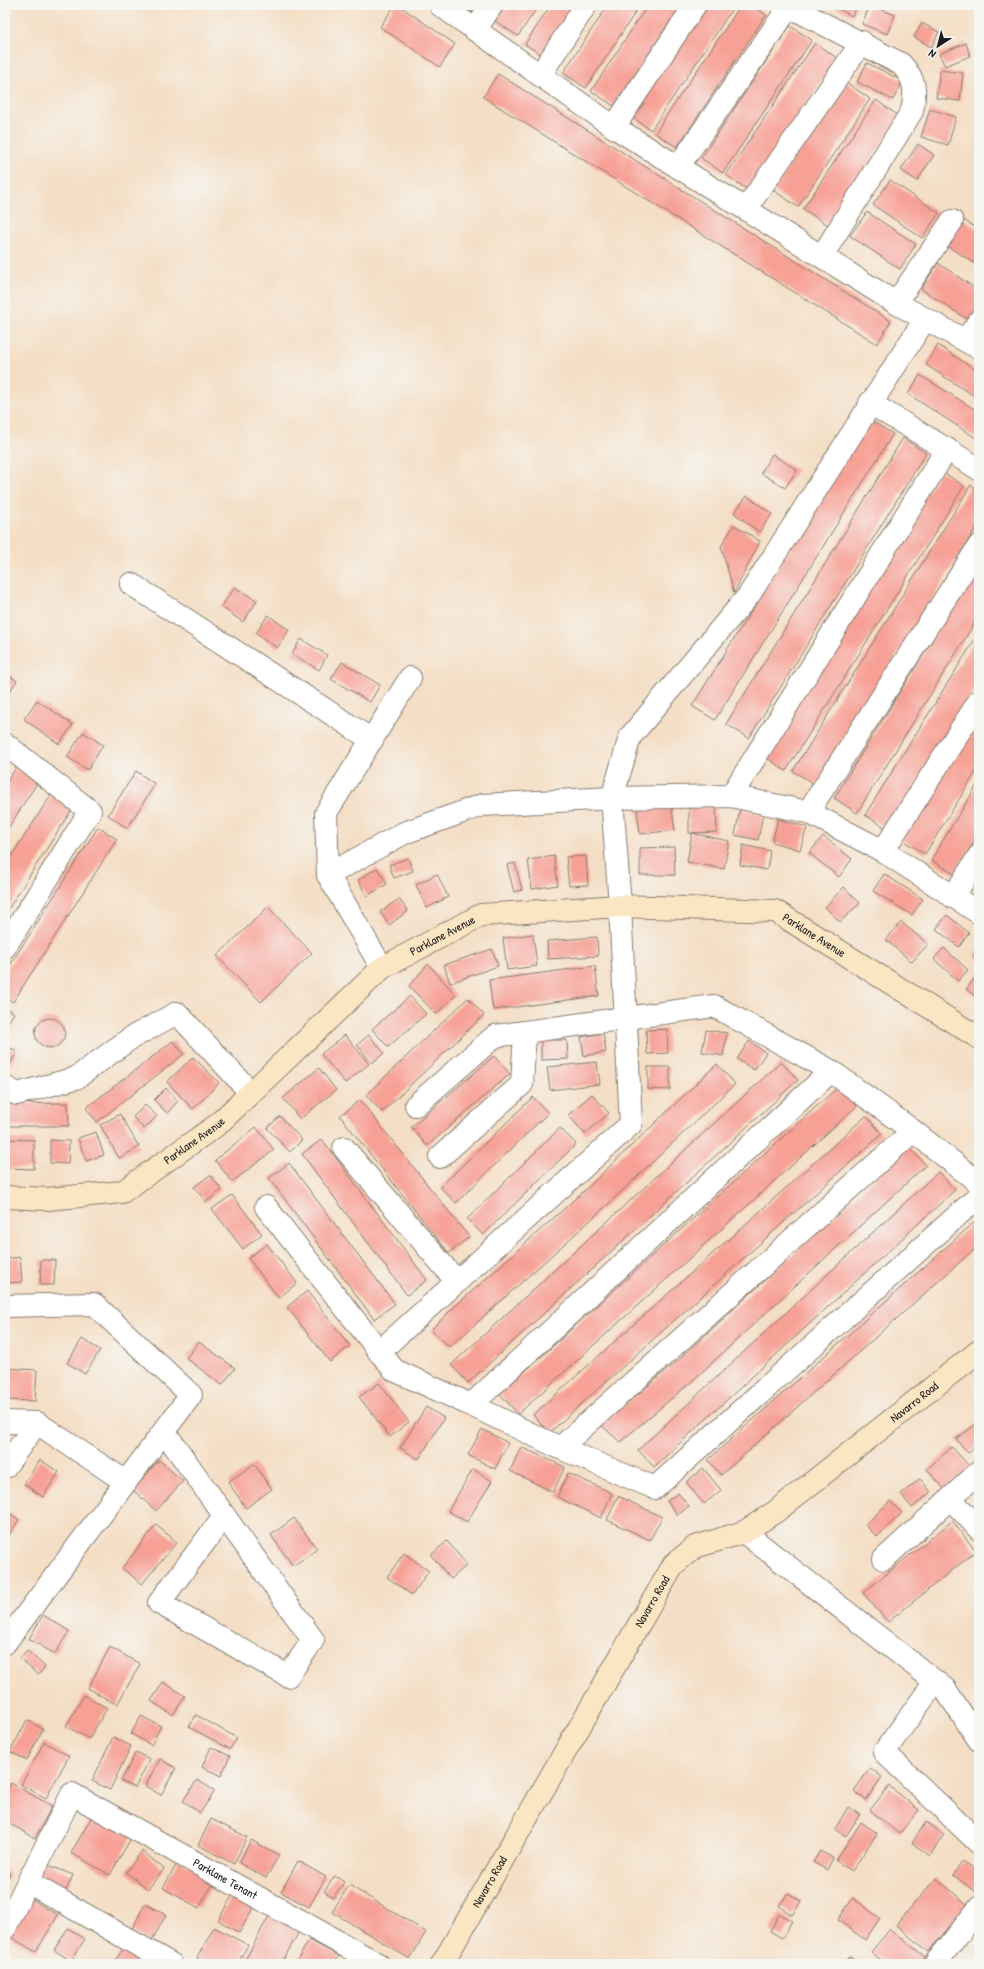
<svg xmlns="http://www.w3.org/2000/svg" width="984" height="1969" font-family="'Patrick Hand',sans-serif">
	<style>
		.building { fill: #f7a196 }
		.lines { fill: none; stroke-linecap: round; stroke-linejoin: round }
		.street-casing { stroke: #887d70; stroke-width: 24 }
		.secondary-casing { stroke: #887d70; stroke-width: 24 }
		.street { stroke: #fff; stroke-width: 22 }
		.secondary { stroke: #fbe6c4; stroke-width: 22 }
		.labels { text-anchor: middle; stroke-width: 3; stroke-linejoin: round; paint-order: stroke }
		.street-label { font-size: 12px; fill: #1c1c1c; stroke: #f6f6f2 }
	</style>
	<rect width="100%" height="100%" fill="#f6f6f2"/>
	<filter id="ink" filterUnits="userSpaceOnUse"><feTurbulence type="fractalNoise" baseFrequency=".025" numOctaves="2"/><feDisplacementMap in="SourceGraphic" scale="8" xChannelSelector="R" yChannelSelector="G"/><feConvolveMatrix kernelMatrix="1 2 1 2 8 2 1 2 1" color-interpolation-filters="sRGB"/></filter>
	<filter id="wash" filterUnits="userSpaceOnUse"><feTurbulence type="fractalNoise" baseFrequency=".012" numOctaves="4" result="noise"/><feDisplacementMap in="SourceGraphic" scale="16" xChannelSelector="R" yChannelSelector="G"/><feGaussianBlur stdDeviation="0.9" result="paint"/><feColorMatrix in="noise" values="0 0 0 0 0 0 0 0 0 0 0 0 0 0 0 0 0 1.4 0 .05"/><feComposite in="paint" operator="in"/></filter>
	<g filter="url(#wash)">
		<rect width="100%" height="100%" fill="#f4dec5"/>
		<g id="blocks">
			<g class="building">
				<path d="M395,5H398L455,44L440,67L380,27Z"/>
				<path d="M462,5H483L476,15Z"/>
				<path d="M506,5H539L518,36L495,21Z"/>
				<path d="M551,5H584L548,59L525,44Z"/>
				<path d="M608,5H640L586,88L563,73Z"/>
				<path d="M648,5H681L614,106L591,91Z"/>
				<path d="M703,5H735L651,130L629,115Z"/>
				<path d="M741,5H752L766,15L677,147L655,133Z"/>
				<path d="M831,5H858L852,16Z"/>
				<path d="M870,5L895,15L887,34L862,24Z"/>
				<path d="M922,23L939,32L931,47L914,37Z"/>
				<path d="M790,26L812,40L723,173L701,158Z"/>
				<path d="M815,43L837,58L748,190L726,175Z"/>
				<path d="M966,43L970,56L945,66L939,54Z"/>
				<path d="M867,63L903,81L893,100L857,82Z"/>
				<path d="M940,70L963,73L960,101L936,98Z"/>
				<path d="M498,74L891,321L877,344L483,97Z"/>
				<path d="M846,82L870,99L798,207L773,190Z"/>
				<path d="M876,100L900,117L828,225L803,209Z"/>
				<path d="M930,109L956,117L948,145L921,137Z"/>
				<path d="M918,144L934,155L917,181L901,170Z"/>
				<path d="M890,180L939,213L922,238L873,205Z"/>
				<path d="M867,212L916,244L900,269L850,236Z"/>
				<path d="M961,218L979,230V266L944,244Z"/>
				<path d="M938,263L979,291V308L970,321L921,289Z"/>
				<path d="M938,345L979,372V399L926,365Z"/>
				<path d="M920,375L979,412V440L908,394Z"/>
				<path d="M870,420L893,434L715,720L692,706Z"/>
				<path d="M903,438L926,453L749,738L726,724Z"/>
				<path d="M772,454L797,470L785,488L761,473Z"/>
				<path d="M941,471L964,486L786,771L764,756Z"/>
				<path d="M971,485L979,491V523L816,785L793,771Z"/>
				<path d="M747,496L772,514L759,532L734,513Z"/>
				<path d="M734,525L760,541L734,593L721,546Z"/>
				<path d="M979,565V616L857,813L834,798Z"/>
				<path d="M235,587L257,601L243,622L221,607Z"/>
				<path d="M268,615L289,630L277,648L256,633Z"/>
				<path d="M979,633V683L888,829L865,815Z"/>
				<path d="M301,639L327,655L319,670L292,654Z"/>
				<path d="M342,662L380,685L370,702L331,679Z"/>
				<path d="M5,672L17,681L5,698Z"/>
				<path d="M37,700L73,725L59,744L24,719Z"/>
				<path d="M979,716V767L925,854L902,840Z"/>
				<path d="M83,732L103,745L88,770L67,757Z"/>
				<path d="M17,766L39,780L5,833V785Z"/>
				<path d="M136,771L155,784L127,828L108,815Z"/>
				<path d="M979,782V833L954,874L931,860Z"/>
				<path d="M55,789L76,803L5,914V866Z"/>
				<path d="M671,803L675,830L640,834L637,808Z"/>
				<path d="M716,806L717,832L689,833V807Z"/>
				<path d="M740,809L763,814L758,840L735,835Z"/>
				<path d="M778,819L807,827L800,850L772,842Z"/>
				<path d="M98,827L117,839L13,1002L5,997V973Z"/>
				<path d="M692,833L729,841L724,869L687,862Z"/>
				<path d="M823,836L852,859L839,877L809,853Z"/>
				<path d="M743,845L770,851L767,870L740,865Z"/>
				<path d="M674,847L675,875H640V848Z"/>
				<path d="M554,856L558,885L532,889L528,860Z"/>
				<path d="M586,856L588,885L569,886L566,857Z"/>
				<path d="M408,858L413,871L394,878L389,865Z"/>
				<path d="M515,863L522,890L514,892L507,865Z"/>
				<path d="M377,868L387,884L367,896L358,880Z"/>
				<path d="M437,874L448,897L427,908L416,885Z"/>
				<path d="M884,874L923,899L912,915L873,891Z"/>
				<path d="M844,887L860,903L840,922L825,907Z"/>
				<path d="M399,899L408,911L389,925L380,912Z"/>
				<path d="M268,907L312,953L261,1002L217,956Z"/>
				<path d="M947,915L969,933L959,947L936,929Z"/>
				<path d="M901,922L928,944L912,962L886,940Z"/>
				<path d="M533,934L537,966L507,970L503,938Z"/>
				<path d="M597,937L598,956L548,959L547,941Z"/>
				<path d="M979,947V959L974,956Z"/>
				<path d="M944,948L968,970L958,981L934,959Z"/>
				<path d="M492,949L498,966L450,983L444,965Z"/>
				<path d="M428,964L456,995L436,1014L409,986Z"/>
				<path d="M595,966L599,996L493,1010L489,980Z"/>
				<path d="M979,973V999L966,989Z"/>
				<path d="M410,996L426,1014L388,1047L372,1029Z"/>
				<path d="M468,998L484,1015L382,1112L366,1095Z"/>
				<path d="M5,1007L14,1013L5,1027Z"/>
				<circle cx="50" cy="1033" r="15"/>
				<path d="M667,1029L668,1053L647,1054L646,1030Z"/>
				<path d="M706,1030L727,1033L723,1056L702,1052Z"/>
				<path d="M603,1033L606,1052L584,1056L581,1037Z"/>
				<path d="M345,1035L369,1064L345,1083L321,1054Z"/>
				<path d="M369,1035L384,1053L372,1063L357,1045Z"/>
				<path d="M541,1040H567L568,1059L541,1060Z"/>
				<path d="M173,1041L184,1054L97,1122L86,1108Z"/>
				<path d="M749,1041L766,1053L754,1070L737,1059Z"/>
				<path d="M5,1044L17,1052L5,1073Z"/>
				<path d="M494,1056L510,1074L427,1146L411,1127Z"/>
				<path d="M193,1057L219,1083L193,1109L167,1082Z"/>
				<path d="M597,1062L600,1084L550,1090L547,1067Z"/>
				<path d="M781,1062L798,1080L468,1383L451,1365Z"/>
				<path d="M717,1064L735,1084L604,1208L450,1347L431,1330L451,1310L586,1189Z"/>
				<path d="M648,1067H670V1090L648,1089Z"/>
				<path d="M319,1068L336,1090L300,1119L283,1098Z"/>
				<path d="M839,1086L857,1106L518,1414L500,1394Z"/>
				<path d="M166,1088L178,1101L167,1113L154,1100Z"/>
				<path d="M592,1094L609,1113L585,1134L568,1115Z"/>
				<path d="M533,1097L548,1113L456,1203L440,1187Z"/>
				<path d="M360,1100L469,1237L449,1253L340,1116Z"/>
				<path d="M68,1103L69,1126H5V1104Z"/>
				<path d="M145,1105L157,1116L144,1129L133,1117Z"/>
				<path d="M120,1114L139,1147L119,1158L100,1125Z"/>
				<path d="M280,1116L302,1140L290,1152L267,1128Z"/>
				<path d="M866,1116L882,1134L549,1433L533,1415Z"/>
				<path d="M256,1127L274,1150L232,1182L215,1160Z"/>
				<path d="M560,1128L576,1144L483,1235L467,1219Z"/>
				<path d="M96,1132L104,1155L86,1161L78,1138Z"/>
				<path d="M5,1139L34,1140V1169L5,1168Z"/>
				<path d="M322,1139L427,1280L407,1295L302,1154Z"/>
				<path d="M50,1140L69,1141L68,1164L50,1163Z"/>
				<path d="M909,1147L926,1165L690,1383L620,1442L601,1425L673,1365Z"/>
				<path d="M289,1163L395,1304L374,1319L269,1178Z"/>
				<path d="M938,1172L955,1190L654,1467L638,1450Z"/>
				<path d="M210,1175L222,1190L206,1202L194,1187Z"/>
				<path d="M232,1195L262,1234L243,1249L212,1209Z"/>
				<path d="M979,1218V1245L721,1475L708,1460Z"/>
				<path d="M267,1244L297,1283L279,1298L248,1258Z"/>
				<path d="M20,1257L22,1282L5,1283V1259Z"/>
				<path d="M41,1260H55L54,1285H40Z"/>
				<path d="M307,1291L350,1346L330,1362L287,1307Z"/>
				<path d="M82,1339L100,1350L85,1374L67,1363Z"/>
				<path d="M199,1342L235,1368L222,1385L186,1358Z"/>
				<path d="M5,1368L37,1370L35,1401L5,1400Z"/>
				<path d="M379,1383L409,1422L390,1437L359,1397Z"/>
				<path d="M426,1407L444,1418L419,1459L400,1448Z"/>
				<path d="M979,1422V1444L968,1453L956,1439Z"/>
				<path d="M482,1429L508,1443L495,1469L468,1455Z"/>
				<path d="M521,1447L565,1467L553,1492L510,1471Z"/>
				<path d="M952,1447L970,1467L944,1489L927,1469Z"/>
				<path d="M40,1460L59,1472L43,1497L24,1484Z"/>
				<path d="M159,1460L183,1481L156,1511L133,1490Z"/>
				<path d="M254,1464L272,1489L246,1508L228,1482Z"/>
				<path d="M703,1468L721,1490L704,1504L686,1482Z"/>
				<path d="M473,1469L492,1481L467,1522L448,1511Z"/>
				<path d="M568,1473L612,1493L601,1518L557,1497Z"/>
				<path d="M920,1479L931,1492L912,1508L901,1494Z"/>
				<path d="M678,1493L689,1506L678,1515L667,1501Z"/>
				<path d="M618,1496L662,1517L650,1540L607,1520Z"/>
				<path d="M890,1501L902,1513L877,1537L865,1525Z"/>
				<path d="M5,1510L19,1520L7,1538L5,1536Z"/>
				<path d="M294,1518L317,1549L293,1566L271,1535Z"/>
				<path d="M952,1521L976,1551L888,1622L863,1593Z"/>
				<path d="M156,1525L177,1542L142,1584L122,1568Z"/>
				<path d="M447,1541L467,1565L451,1579L431,1555Z"/>
				<path d="M404,1553L429,1571L412,1595L387,1577Z"/>
				<path d="M43,1615L69,1631L55,1654L29,1639Z"/>
				<path d="M110,1647L140,1664L117,1705L88,1688Z"/>
				<path d="M27,1650L45,1667L38,1675L20,1658Z"/>
				<path d="M163,1682L185,1696L173,1715L151,1701Z"/>
				<path d="M84,1695L107,1708L89,1739L66,1726Z"/>
				<path d="M196,1715L237,1738L230,1749L189,1727Z"/>
				<path d="M141,1716L161,1726L151,1745L131,1734Z"/>
				<path d="M27,1720L43,1729L27,1760L10,1752Z"/>
				<path d="M113,1737L131,1746L110,1790L92,1781Z"/>
				<path d="M44,1742L69,1756L46,1798L21,1785Z"/>
				<path d="M211,1747L230,1756L221,1776L202,1767Z"/>
				<path d="M136,1752L150,1759L135,1788L121,1781Z"/>
				<path d="M160,1759L176,1768L161,1795L145,1786Z"/>
				<path d="M870,1768L882,1777L866,1800L854,1791Z"/>
				<path d="M197,1780L215,1791L200,1813L183,1801Z"/>
				<path d="M11,1783L52,1806L35,1838L5,1821V1795Z"/>
				<path d="M889,1786L919,1810L899,1834L870,1810Z"/>
				<path d="M848,1807L860,1814L846,1836L835,1829Z"/>
				<path d="M96,1809L135,1831L110,1875L71,1853Z"/>
				<path d="M211,1819L247,1837L234,1864L198,1845Z"/>
				<path d="M861,1822L877,1833L852,1871L836,1861Z"/>
				<path d="M926,1822L944,1834L930,1856L912,1843Z"/>
				<path d="M251,1840L279,1855L266,1878L239,1863Z"/>
				<path d="M142,1851L164,1869L148,1889L126,1872Z"/>
				<path d="M820,1851L833,1858L827,1870L813,1862Z"/>
				<path d="M179,1860L215,1880L199,1908L163,1888Z"/>
				<path d="M298,1861L326,1877L309,1907L281,1892Z"/>
				<path d="M963,1861L979,1872V1894L953,1875Z"/>
				<path d="M41,1862L73,1875L64,1895L33,1882Z"/>
				<path d="M5,1871L10,1874L5,1883Z"/>
				<path d="M335,1876L344,1882L333,1898L324,1891Z"/>
				<path d="M936,1878L968,1905L928,1952L896,1925Z"/>
				<path d="M349,1885L426,1932L410,1959L332,1912Z"/>
				<path d="M234,1893L255,1905L239,1933L218,1920Z"/>
				<path d="M788,1893L802,1901L792,1915L779,1906Z"/>
				<path d="M853,1898L880,1918L865,1940L838,1920Z"/>
				<path d="M31,1899L58,1915L36,1952L9,1936Z"/>
				<path d="M145,1904L166,1915L151,1942L131,1931Z"/>
				<path d="M270,1914L300,1930L281,1964H243Z"/>
				<path d="M779,1914L792,1921L782,1938L770,1931Z"/>
				<path d="M214,1927L248,1945L237,1964H209L197,1958Z"/>
				<path d="M68,1928L85,1939L71,1961L54,1950Z"/>
				<path d="M890,1929L925,1957L920,1964H886L871,1952Z"/>
				<path d="M309,1940L339,1956L334,1964H295Z"/>
				<path d="M125,1946L154,1964H113Z"/>
				<path d="M850,1956L861,1964H844Z"/>
			</g>
		</g>
	</g>
	<g filter="url(#ink)">
		<use href="#blocks" fill-opacity="0" stroke="#887d70" stroke-width="1"/>
		<g class="lines">
			<defs>
				<g id="street">
					<path d="M440,5L614,127L896,303L979,348"/>
					<path d="M787,5L901,64C916,80 916,90 912,111L822,256"/>
					<path d="M475,30L492,5"/>
					<path d="M540,75L586,5"/>
					<path d="M614,127L695,5"/>
					<path d="M678,167L789,7"/>
					<path d="M746,209L862,42"/>
					<path d="M896,303L952,221"/>
					<path d="M966,340L979,321"/>
					<path d="M870,403L979,469"/>
					<path d="M131,584L372,740"/>
					<path d="M5,744L90,811L5,947"/>
					<path d="M731,796L947,449"/>
					<path d="M808,812L979,546"/>
					<path d="M883,851L979,701"/>
					<path d="M328,875L404,833L482,805L612,798L731,796L808,812L883,851L979,913"/>
					<path d="M953,897L979,856"/>
					<path d="M382,968L328,875L326,813L410,678"/>
					<path d="M5,1087L17,1094L76,1078L131,1038L177,1013L250,1092"/>
					<path d="M416,1105L495,1036L714,1006L831,1071L913,1131L979,1183"/>
					<path d="M344,1148L457,1282"/>
					<path d="M440,1157L522,1084L525,1032"/>
					<path d="M266,1207L394,1370L471,1405L560,1448L655,1488L979,1196"/>
					<path d="M5,1306L94,1304L191,1395L5,1643"/>
					<path d="M379,1352L631,1124L620,906L612,798L630,737L749,595L925,319"/>
					<path d="M471,1405L831,1071"/>
					<path d="M5,1422L37,1423L126,1482"/>
					<path d="M164,1431L313,1640L288,1676L159,1603L224,1516"/>
					<path d="M560,1448L913,1131"/>
					<path d="M5,1467L37,1423"/>
					<path d="M951,1499L979,1529"/>
					<path d="M744,1532L945,1689L979,1740"/>
					<path d="M884,1559L979,1472"/>
					<path d="M935,1682L884,1752L979,1843"/>
					<path d="M28,1882L171,1964"/>
					<path id="s1" d="M5,1928L72,1794L378,1964"/>
					<path d="M935,1964L979,1908"/>
				</g>
				<g id="secondary">
					<path id="s2" d="M5,1197L48,1199L122,1192L217,1125L382,968L481,915L620,906L775,911L979,1038"/>
					<path id="s3" d="M442,1964L674,1564L695,1547L744,1532L775,1512L979,1351"/>
				</g>
			</defs>
			<use href="#street" class="street-casing"/>
			<use href="#secondary" class="secondary-casing"/>
			<use href="#street" class="street"/>
			<use href="#secondary" class="secondary"/>
		</g>
	</g>
	<g class="labels">
		<g class="street-label">
			<text dy="4" stroke="none"><textPath href="#s2" startOffset="914">Parklane Avenue</textPath></text>
			<text dy="4" stroke="none"><textPath href="#s2" startOffset="530">Parklane Avenue</textPath></text>
			<text dy="4" stroke="none"><textPath href="#s2" startOffset="206">Parklane Avenue</textPath></text>
			<text dy="4" stroke="none"><textPath href="#s3" startOffset="755">Navarro Road</textPath></text>
			<text dy="4" stroke="none"><textPath href="#s3" startOffset="419">Navarro Road</textPath></text>
			<text dy="4" stroke="none"><textPath href="#s1" startOffset="325">Parklane Tenant</textPath></text>
			<text dy="4" stroke="none"><textPath href="#s3" startOffset="95">Navarro Road</textPath></text>
		</g>
	</g>
	<rect width="984" height="1969" fill="none" stroke="#f6f6f2" stroke-width="20"/>
	<g transform="translate(938 46) rotate(216)" stroke="#f6f6f2" stroke-width="3" paint-order="stroke">
	<path d="M0-3L7 15L0 10L-7 15Z" fill="#1c1c1c"/>
	<text y="-6" font-size="11" font-weight="bold" text-anchor="middle" fill="#1c1c1c">N</text>
	</g>
</svg>
